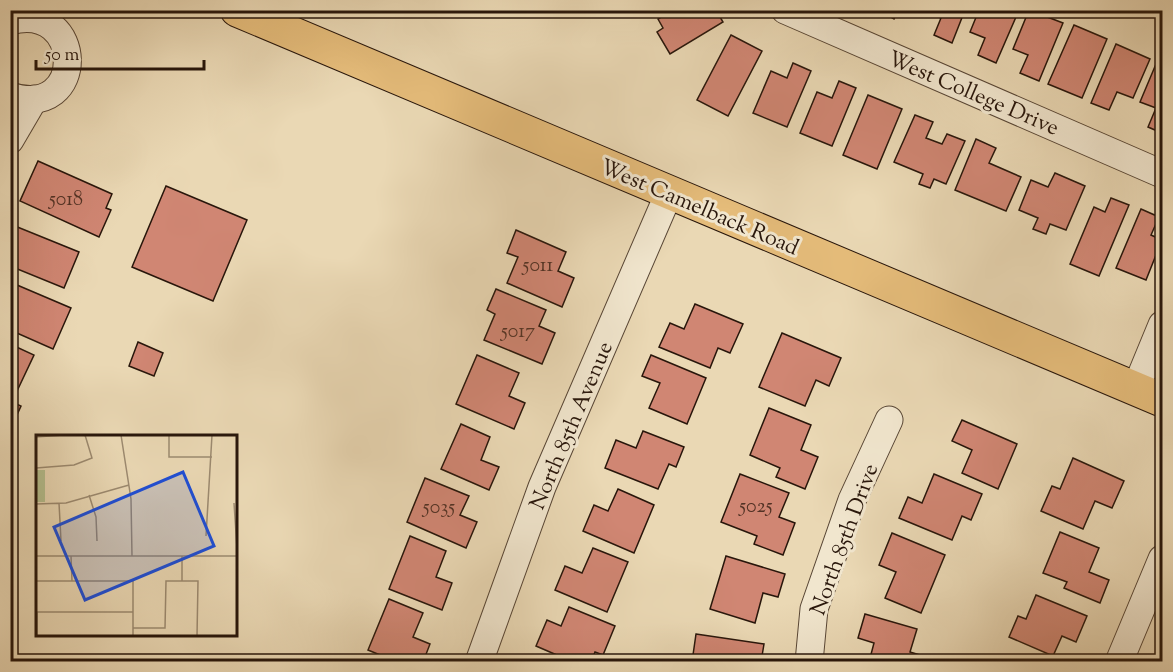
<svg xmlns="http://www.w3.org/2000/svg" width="1173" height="672" font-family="'Sorts Mill Goudy',serif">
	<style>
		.building { fill: #d08673; stroke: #28160b; stroke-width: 1.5 }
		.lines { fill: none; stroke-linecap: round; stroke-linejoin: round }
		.street-casing { stroke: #584635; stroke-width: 29 }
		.primary-casing { stroke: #28160b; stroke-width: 35 }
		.street { stroke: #f1e6ce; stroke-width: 27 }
		.primary { stroke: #e5bc7a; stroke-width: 33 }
		.labels { text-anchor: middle; stroke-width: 6; stroke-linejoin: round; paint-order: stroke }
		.number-label { font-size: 20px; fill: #523225 }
		.street-label { font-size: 22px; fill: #28160b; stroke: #f1e6ce }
		.inset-road { fill: none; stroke: #9c8a70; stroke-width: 1.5 }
		.view { fill: #1d4ed8; fill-opacity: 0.15; stroke: #1d4ed8; stroke-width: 3 }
		.inset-edge { fill: none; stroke: #28160b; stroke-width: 3 }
	</style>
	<rect width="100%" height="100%" fill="#ead8b4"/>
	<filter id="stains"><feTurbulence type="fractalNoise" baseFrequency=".00333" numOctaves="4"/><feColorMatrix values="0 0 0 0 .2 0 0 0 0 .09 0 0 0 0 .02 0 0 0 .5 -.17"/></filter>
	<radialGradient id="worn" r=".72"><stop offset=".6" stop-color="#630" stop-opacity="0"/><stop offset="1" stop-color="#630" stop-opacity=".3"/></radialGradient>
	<g class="building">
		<path d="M672,10H694L696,14L702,10H716L723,22L670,54L657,32L663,28L658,19Z"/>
		<path d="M879,10H898L894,19Z"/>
		<path d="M932,10H965L952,43L934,35L941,18L930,14Z"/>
		<path d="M979,10H1019L996,63L978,55L985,38L970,32Z"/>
		<path d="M1029,10L1063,23L1039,81L1020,73L1028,55L1013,49Z"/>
		<path d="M1074,25L1107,39L1082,98L1048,84Z"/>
		<path d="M731,35L762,51L728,116L697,100Z"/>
		<path d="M1116,44L1150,59L1133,98L1117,92L1109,110L1091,103Z"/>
		<path d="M793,63L811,71L787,127L753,113L771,71L787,78Z"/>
		<path d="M1156,64L1162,67V133L1148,127L1156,108L1140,102Z"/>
		<path d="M839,81L856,88L832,146L800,133L817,92L832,98Z"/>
		<path d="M868,95L902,109L877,169L843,155Z"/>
		<path d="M915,115L933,122L926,138L942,144L947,134L965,141L946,184L934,179L930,188L919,184L923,174L894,162Z"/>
		<path d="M976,139L996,148L989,163L1021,177L1006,211L955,190Z"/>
		<path d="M38,161L112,194L106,208L111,210L99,237L20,201Z"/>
		<path d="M1055,173L1085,186L1066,230L1050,224L1046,234L1033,229L1038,218L1019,210L1031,180L1048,187Z"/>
		<path d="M166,186L247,220L213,301L132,267Z"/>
		<path d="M1111,198L1129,205L1099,276L1070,264L1094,207L1105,212Z"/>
		<path d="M1141,209L1159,217L1151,235L1162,240L1146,280L1116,268Z"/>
		<path d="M10,224L79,252L64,288L10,266Z"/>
		<path d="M516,230L566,252L558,271L574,278L562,307L507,283L518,257L507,253Z"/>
		<path d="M10,282L71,308L53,349L10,330Z"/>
		<path d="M496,289L546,310L539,326L555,333L542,364L484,340L495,314L487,310Z"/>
		<path d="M695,304L743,324L730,353L718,348L710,368L659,347L670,323L684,329Z"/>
		<path d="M782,333L841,358L829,386L816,380L805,406L759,387Z"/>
		<path d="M138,342L163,353L154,376L129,366Z"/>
		<path d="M10,344L34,355L17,391L10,388Z"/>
		<path d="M477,355L519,373L509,396L525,403L514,429L456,404Z"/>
		<path d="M651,355L706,378L687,424L649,408L660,383L642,376Z"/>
		<path d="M10,401L21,406L10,430Z"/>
		<path d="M769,408L811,425L801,450L818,457L805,489L776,477L780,468L750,455Z"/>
		<path d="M962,420L1017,444L998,489L962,473L972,450L952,441Z"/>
		<path d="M461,424L490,437L481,460L499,467L489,490L441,469Z"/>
		<path d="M643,431L684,447L676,467L669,464L658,489L605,468L616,440L636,448Z"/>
		<path d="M1073,458L1124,481L1112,508L1095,501L1083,529L1041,511L1052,486L1060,489Z"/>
		<path d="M740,474L789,493L779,517L795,523L783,555L754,544L757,536L721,522Z"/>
		<path d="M934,474L982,494L971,520L962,516L952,540L899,518L908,497L922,503Z"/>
		<path d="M425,478L469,496L460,515L477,522L466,548L407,522Z"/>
		<path d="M618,489L654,505L634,553L583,531L594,505L608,511Z"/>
		<path d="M1060,532L1099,548L1089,572L1109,580L1100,603L1064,588L1067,582L1043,573Z"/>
		<path d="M892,533L945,555L921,613L885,598L896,572L879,565Z"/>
		<path d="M410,536L446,551L436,577L452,583L442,610L389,589Z"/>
		<path d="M593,548L628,562L607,612L555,590L565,566L582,573Z"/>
		<path d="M726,556L785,574L778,597L763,593L755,623L710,609Z"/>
		<path d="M1036,595L1087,616L1076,642L1062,636L1053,656L1009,637L1018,616L1026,619Z"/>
		<path d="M389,599L423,613L413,637L430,644L423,662H397L368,650Z"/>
		<path d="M569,607L615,626L603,655L595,652L591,662H573L536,646L547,620L561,626Z"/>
		<path d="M865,614L917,629L910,652L920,655L918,662H869L874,643L858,638Z"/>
		<path d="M696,634L764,644L761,662H692Z"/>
	</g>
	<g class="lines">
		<defs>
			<g id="street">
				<path d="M785,10L1162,174"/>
				<path d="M10,21C85,0 88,121 10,96"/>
				<path d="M10,140L34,99"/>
				<path d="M1136,388L1162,325"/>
				<path d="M479,662L542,487L669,193"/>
				<path d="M809,662L814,609L852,500L889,420"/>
				<path d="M1119,662L1162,559"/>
			</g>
			<path id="primary" d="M237,10L1162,400"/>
		</defs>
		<use href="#street" class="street-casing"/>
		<use href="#primary" class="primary-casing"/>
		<use href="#street" class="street"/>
		<use href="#primary" class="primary"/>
	</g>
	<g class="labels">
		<g class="number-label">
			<text x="66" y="205">5018</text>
			<text x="538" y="271">5011</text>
			<text x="518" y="337">5017</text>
			<text x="756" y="512">5025</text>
			<text x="439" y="513">5035</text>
		</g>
		<g class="street-label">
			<text transform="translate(974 92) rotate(23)" y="8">West College Drive</text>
			<text transform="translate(700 206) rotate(23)" y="8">West Camelback Road</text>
			<text transform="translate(570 425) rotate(-67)" y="8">North 85th Avenue</text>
			<text transform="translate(843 539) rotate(-70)" y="8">North 85th Drive</text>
		</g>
	</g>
	<g transform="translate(36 435)">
		<rect width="201" height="201" fill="#ead8b4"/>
		<path d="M0,35H9V67H0Z" fill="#b5bf8e"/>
		<path class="inset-road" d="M85,0L95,64L96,121M133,0V22H176M0,2L27,0M0,33L38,30L56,23L49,0M53,60L60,82L61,106M23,68L25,106M198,68L201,113M0,69L30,68L93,50M170,101L176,0M0,121H201M35,121L36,146M146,121V146M0,146H97V201M0,177H97M97,193H129L130,146H162L161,201M1,201V177"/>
		<path class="view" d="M147,37L178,111L49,165L18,92Z"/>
		<rect width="201" height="201" class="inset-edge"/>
	</g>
	<rect width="1173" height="672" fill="none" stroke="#ead8b4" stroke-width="36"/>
	<rect x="12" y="12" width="1149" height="648" fill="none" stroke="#28160b" stroke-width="3"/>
	<rect x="18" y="18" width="1137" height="636" fill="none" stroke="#28160b" stroke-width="1.5"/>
	<path d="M36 60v9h168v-9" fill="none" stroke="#28160b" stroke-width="3"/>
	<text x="45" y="60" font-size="18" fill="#28160b" stroke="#f1e6ce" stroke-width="4.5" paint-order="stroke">50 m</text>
	<rect width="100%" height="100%" filter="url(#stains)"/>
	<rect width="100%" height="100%" fill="url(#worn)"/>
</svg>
